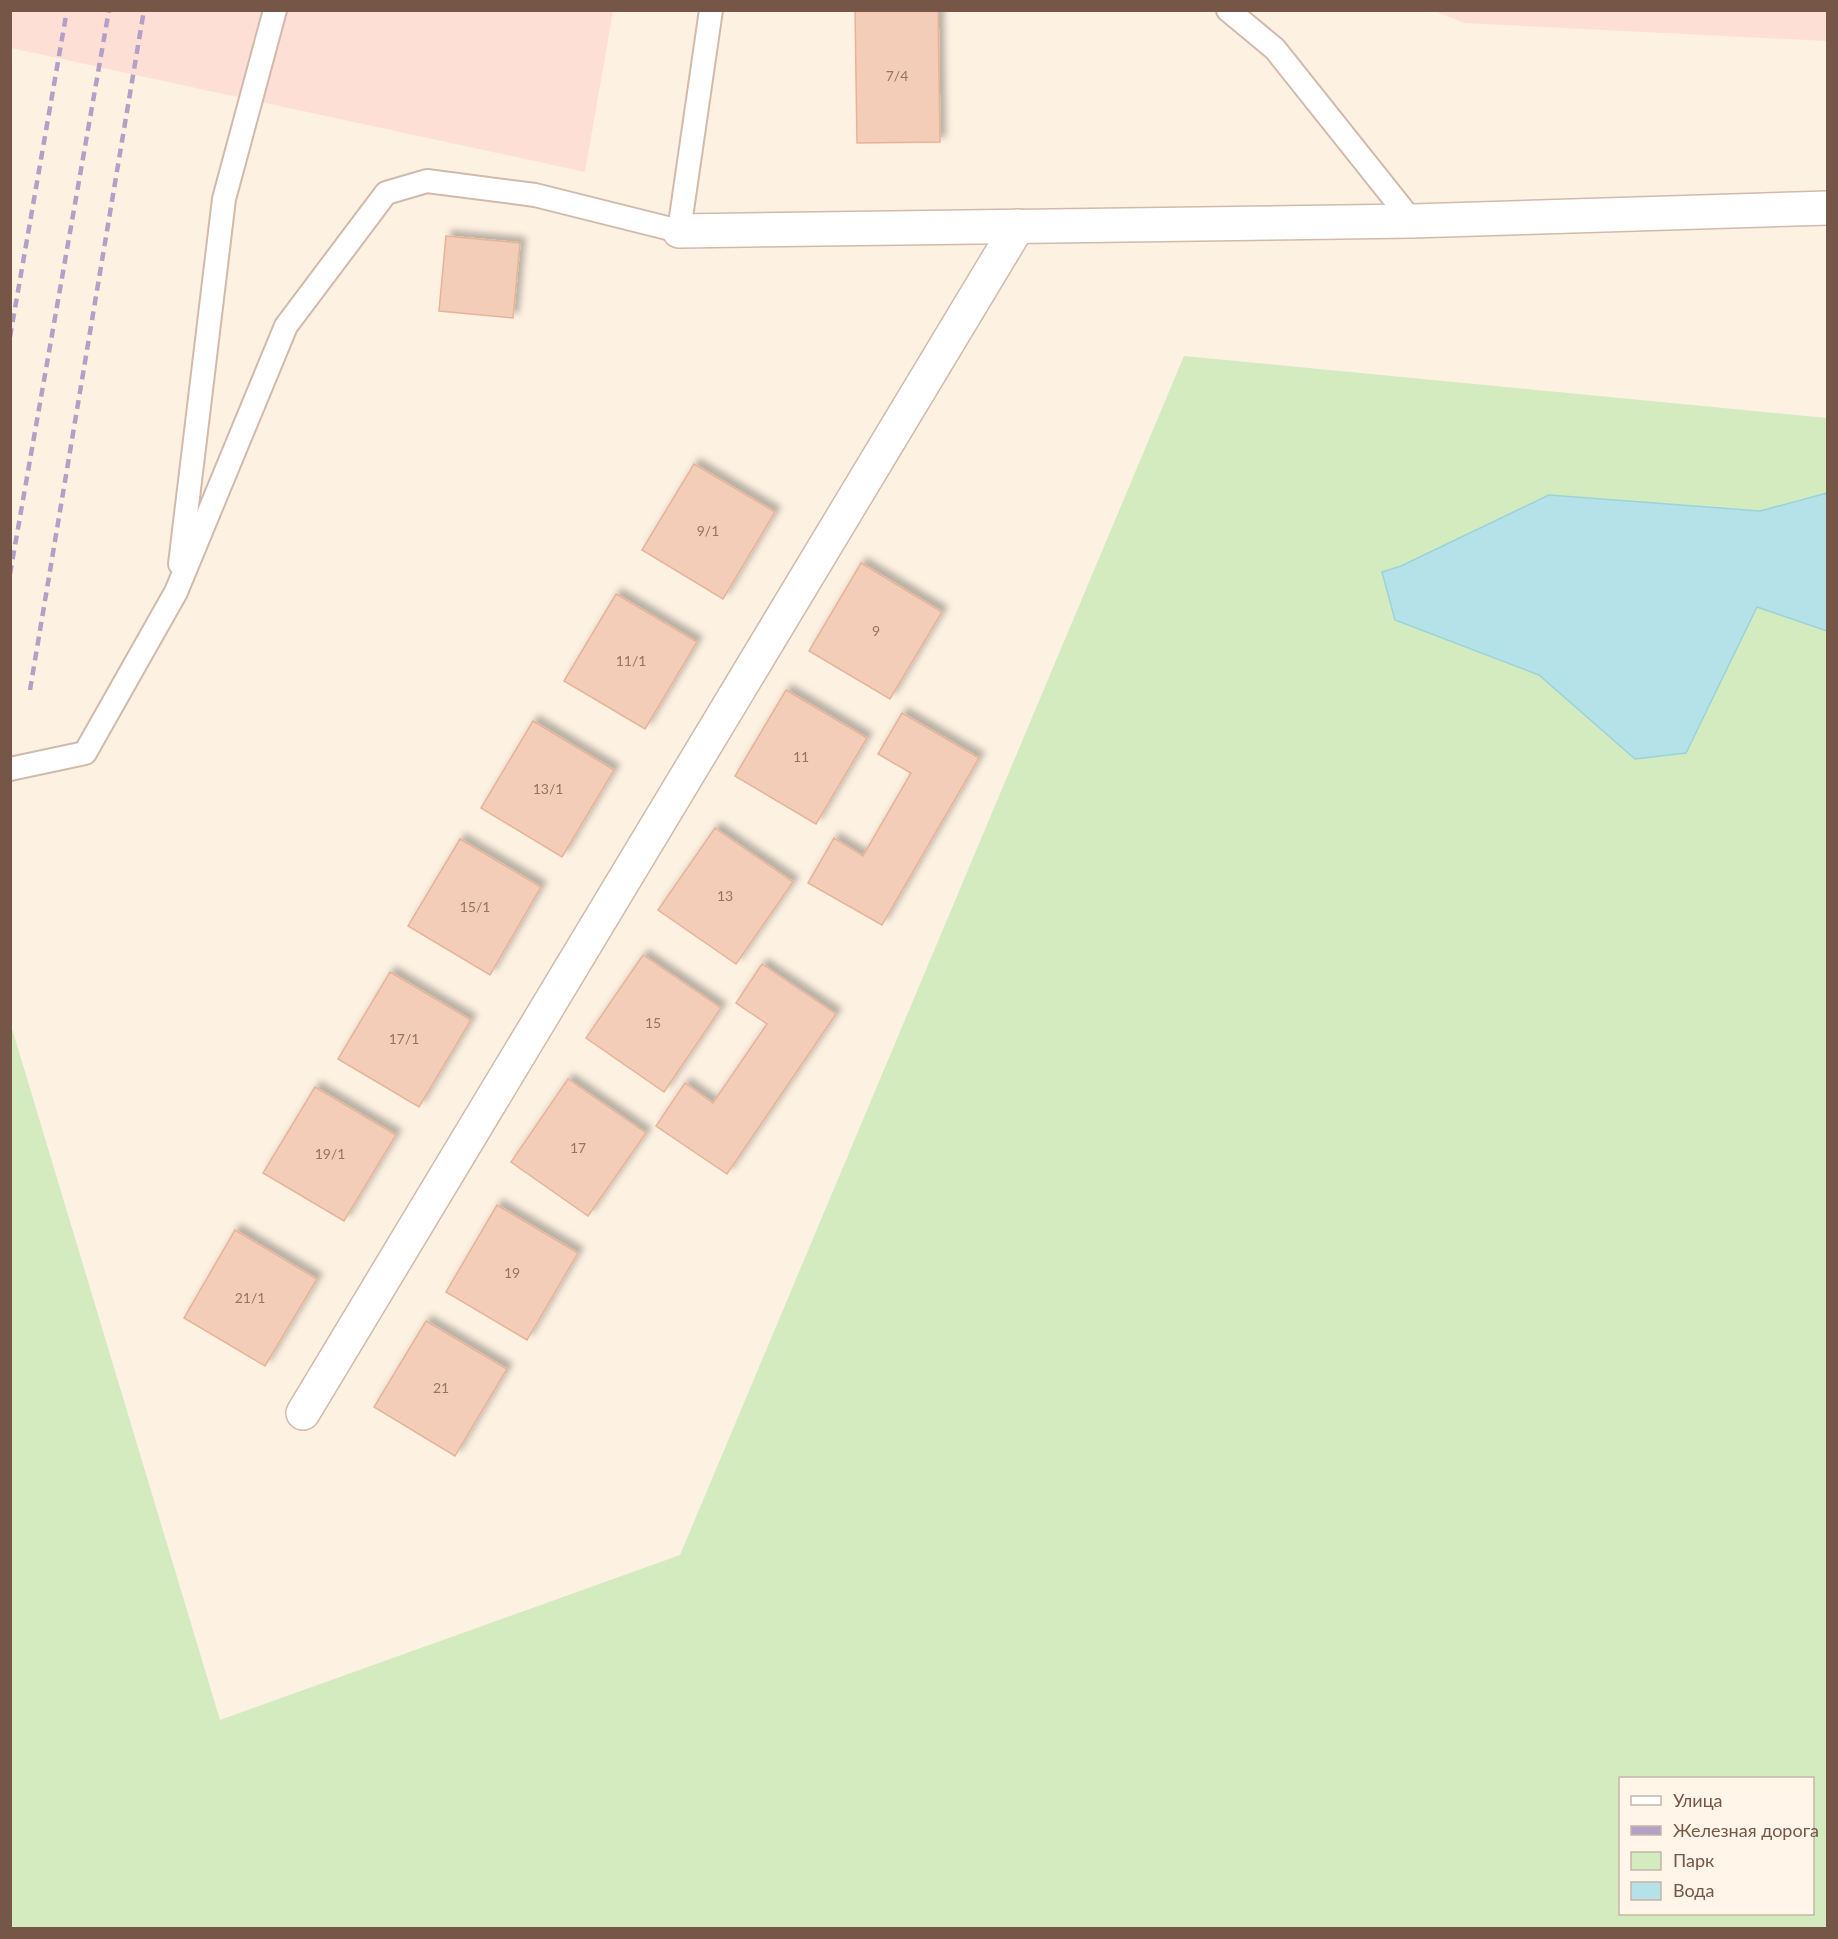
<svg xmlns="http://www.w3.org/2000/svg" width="1838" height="1939" font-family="Lato,sans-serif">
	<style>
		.commercial { fill: #fedfd5 }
		.green { fill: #d3ebbf; fill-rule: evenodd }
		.water { fill: #b5e2e8; stroke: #9bd3da; stroke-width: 1.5 }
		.building { fill: #f4cdb8; stroke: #e7b397; stroke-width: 1.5; filter: url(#shadow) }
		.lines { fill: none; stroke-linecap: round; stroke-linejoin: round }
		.service-casing { stroke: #d1baab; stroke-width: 26 }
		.minor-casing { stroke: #d1baab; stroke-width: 36 }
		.service { stroke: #fff; stroke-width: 22 }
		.minor { stroke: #fff; stroke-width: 33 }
		.rail { stroke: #b3a0c7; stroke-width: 4.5; stroke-dasharray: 9 6; stroke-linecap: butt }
		.labels { text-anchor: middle; stroke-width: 5; stroke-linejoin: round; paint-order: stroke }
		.number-label { font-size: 14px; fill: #967463 }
	</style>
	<defs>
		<filter id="shadow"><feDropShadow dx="5.5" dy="-5.5" stdDeviation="3" flood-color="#0004"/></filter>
	</defs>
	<rect width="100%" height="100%" fill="#fdf1e2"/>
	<g class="commercial">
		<path d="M11,11H613L585,172L11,48Z"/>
		<path d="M1434,11H1827V41L1464,23Z"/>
	</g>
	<path class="green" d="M1184,356L1827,418V1928H11L10,1022L220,1720L680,1555ZM1620,1778H1812V1914H1620Z"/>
	<path class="water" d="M1827,493V631L1757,607L1686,753L1635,759L1539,675L1395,620L1382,572L1401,566L1549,495L1760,511Z"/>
	<g class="building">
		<path d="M855,10H938L940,142L857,143Z"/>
		<path d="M446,236L520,243L513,318L439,311Z"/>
		<path d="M694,464L775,512L723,599L642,550Z"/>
		<path d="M861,563L942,612L890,699L809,651Z"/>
		<path d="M616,594L697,642L645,729L564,681Z"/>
		<path d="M786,690L867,738L816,824L735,776Z"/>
		<path d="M902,713L979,758L882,925L808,883L834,838L863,856L911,773L878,754Z"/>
		<path d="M533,721L614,770L562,857L481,808Z"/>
		<path d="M715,828L793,882L736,964L658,910Z"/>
		<path d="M460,839L541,887L490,975L408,926Z"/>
		<path d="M643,955L721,1008L664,1092L586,1038Z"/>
		<path d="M762,964L836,1014L727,1174L656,1126L685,1083L713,1103L767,1024L736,1003Z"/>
		<path d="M390,972L471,1020L419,1107L338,1059Z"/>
		<path d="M568,1079L646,1133L588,1216L511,1162Z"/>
		<path d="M315,1087L396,1135L344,1221L263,1173Z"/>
		<path d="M497,1205L578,1253L527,1340L446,1292Z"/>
		<path d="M235,1230L317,1279L265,1366L184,1318Z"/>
		<path d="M426,1321L507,1369L455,1456L374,1407Z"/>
	</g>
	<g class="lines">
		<defs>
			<g id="service">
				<path d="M1228,10L1275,49L1412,221"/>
				<path d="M180,564L224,199L275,10"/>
				<path d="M10,769L85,753L176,592L286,326L386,193L427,181L535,195L679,231L711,10"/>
			</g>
			<g id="minor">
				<path d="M679,231L1412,221L1828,208"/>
				<path d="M303,1413L1018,226"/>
			</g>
		</defs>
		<use href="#service" class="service-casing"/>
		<use href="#minor" class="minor-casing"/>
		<use href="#service" class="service"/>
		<use href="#minor" class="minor"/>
		<g class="rail">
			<path d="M10,337L67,10"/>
			<path d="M10,574L109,10"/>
			<path d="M30,690L144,10"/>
		</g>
	</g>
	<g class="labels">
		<g class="number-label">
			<text x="897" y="81">7/4</text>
			<text x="708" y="536">9/1</text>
			<text x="876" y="636">9</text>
			<text x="631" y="666">11/1</text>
			<text x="801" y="762">11</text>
			<text x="548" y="794">13/1</text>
			<text x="725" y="901">13</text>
			<text x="475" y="912">15/1</text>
			<text x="653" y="1028">15</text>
			<text x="404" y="1044">17/1</text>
			<text x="578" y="1153">17</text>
			<text x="330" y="1159">19/1</text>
			<text x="512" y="1278">19</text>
			<text x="250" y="1303">21/1</text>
			<text x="441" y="1393">21</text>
		</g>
	</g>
	<rect width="1838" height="1939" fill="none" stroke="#765647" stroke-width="24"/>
	<rect x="1619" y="1777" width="195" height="138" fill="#fff5e9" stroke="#c8b5a8" stroke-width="1.5"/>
	<rect x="1631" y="1796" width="30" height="9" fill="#ffffff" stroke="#c8b5a8" stroke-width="1.5"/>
	<text x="1673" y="1807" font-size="18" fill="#765647">Улица</text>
	<rect x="1631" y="1826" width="30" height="9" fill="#b3a0c7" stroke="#c8b5a8" stroke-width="1.5"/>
	<text x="1673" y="1837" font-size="18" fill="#765647">Железная дорога</text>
	<rect x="1631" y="1852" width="30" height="18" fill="#d3ebbf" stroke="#c8b5a8" stroke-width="1.5"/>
	<text x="1673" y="1867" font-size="18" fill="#765647">Парк</text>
	<rect x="1631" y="1882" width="30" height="18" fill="#b5e2e8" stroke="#c8b5a8" stroke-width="1.5"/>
	<text x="1673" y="1897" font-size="18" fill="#765647">Вода</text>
</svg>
